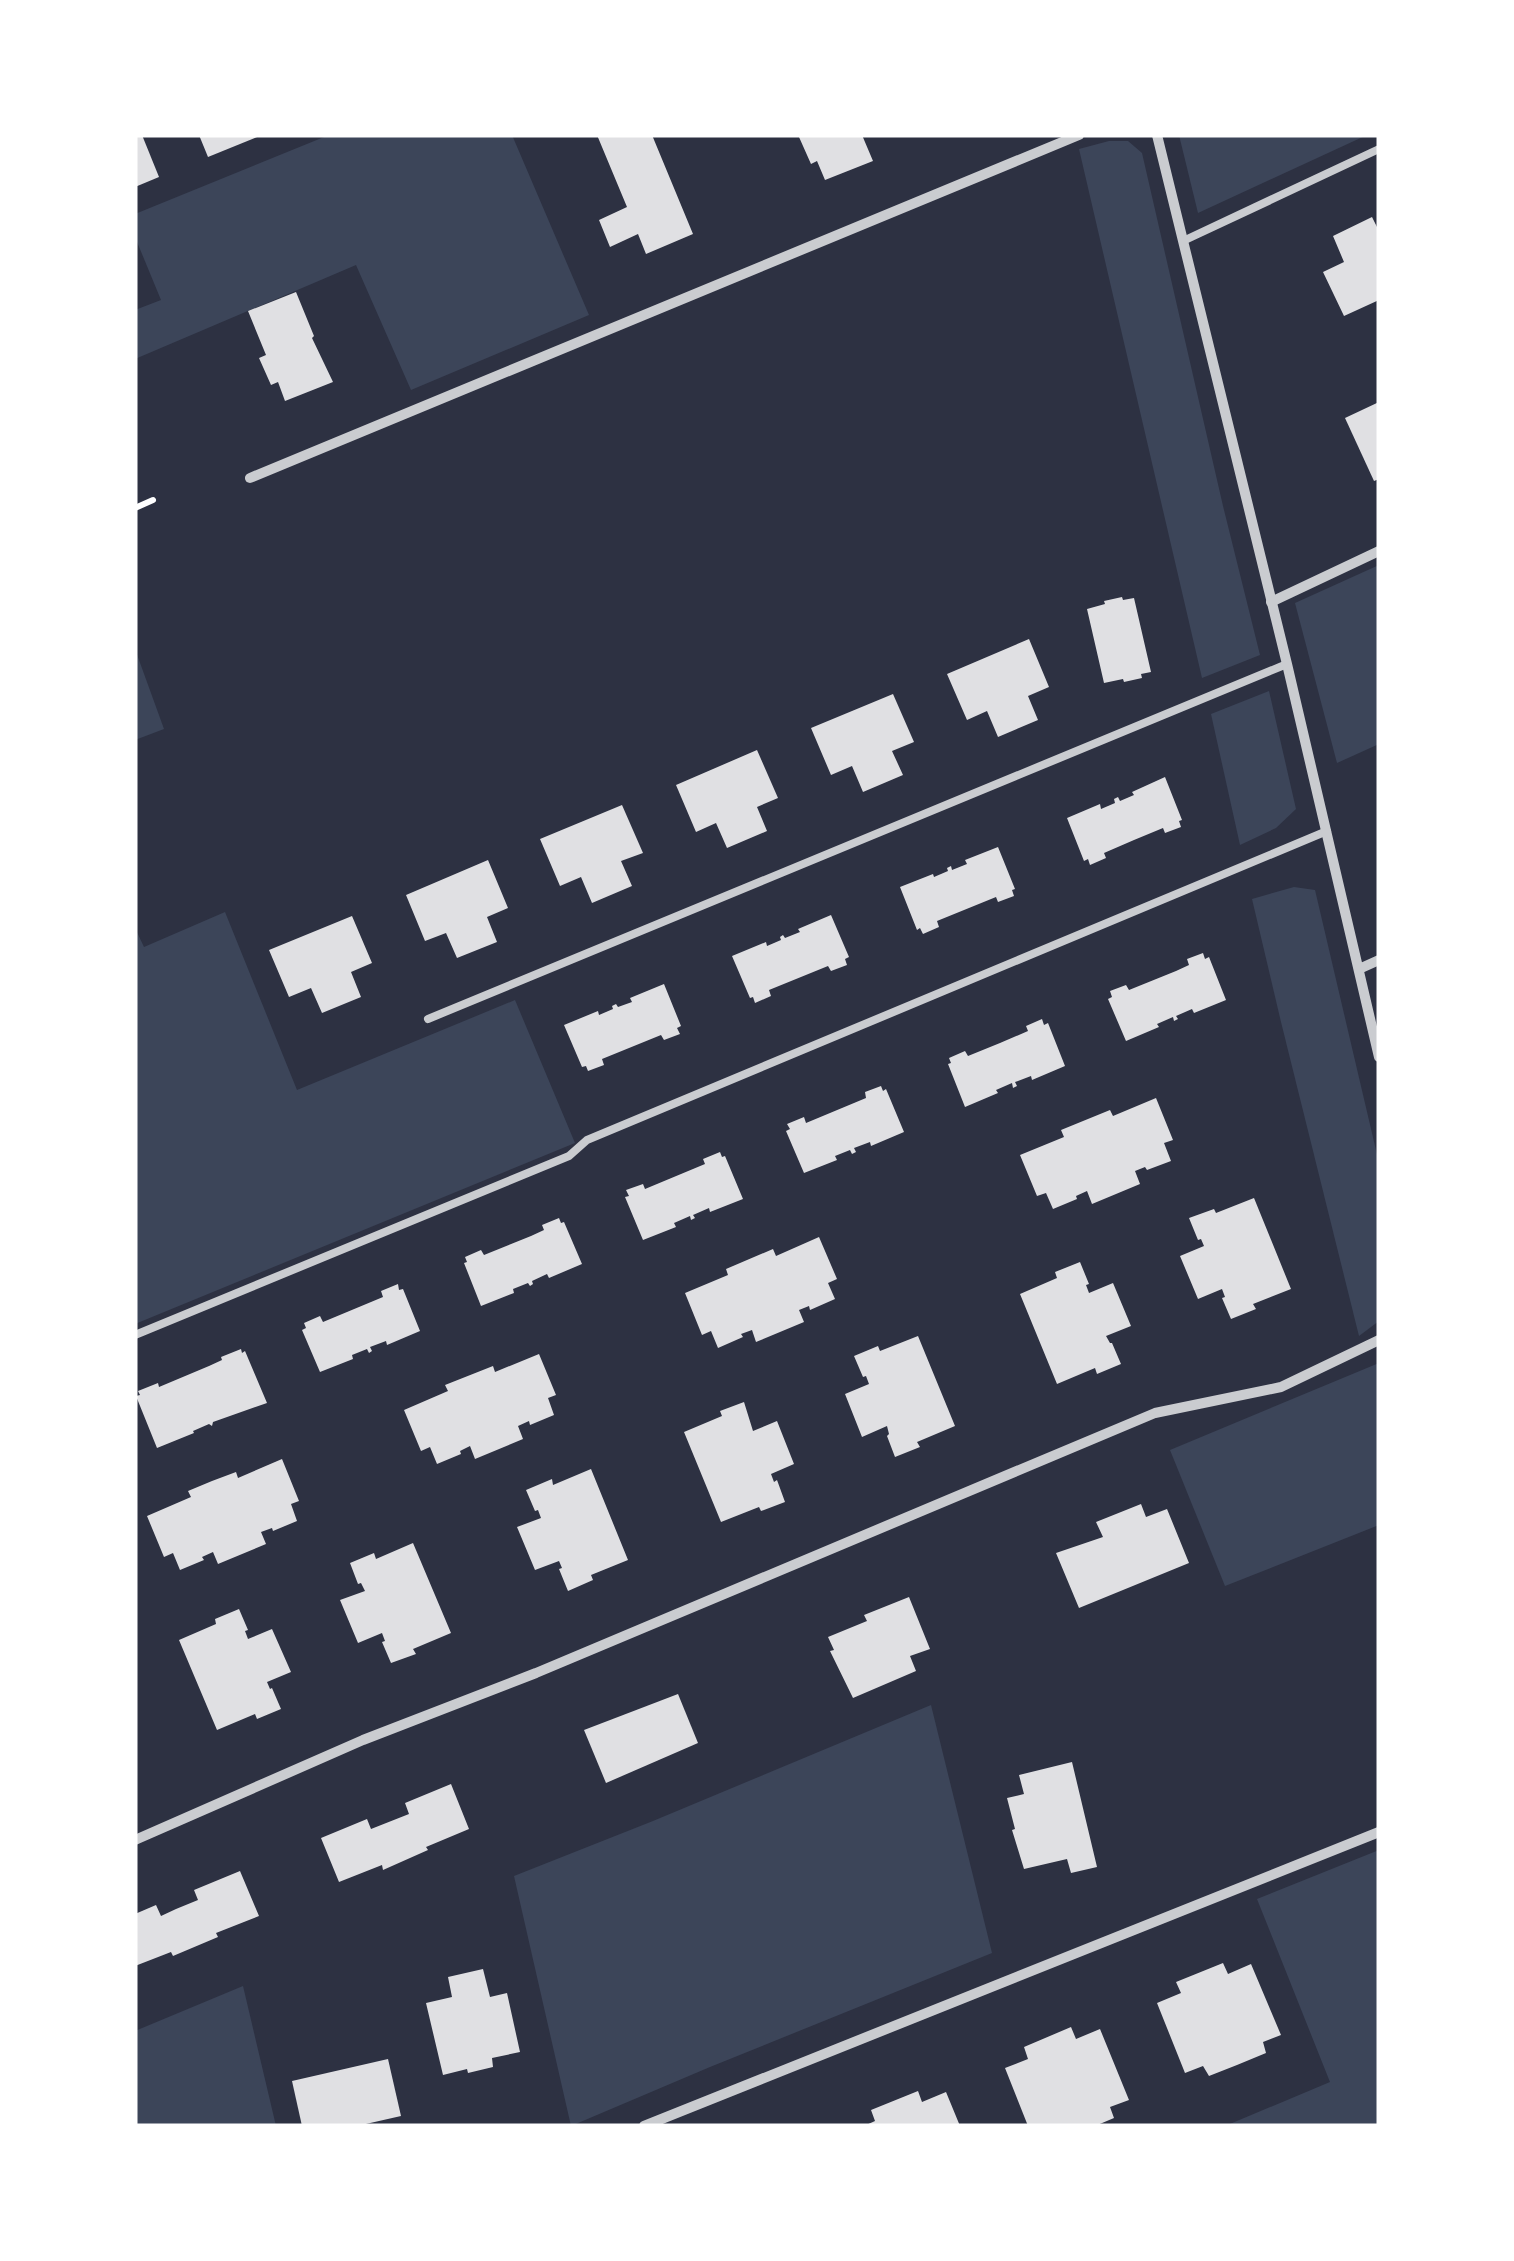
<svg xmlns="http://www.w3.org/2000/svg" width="1514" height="2261" font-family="'Noto Serif',serif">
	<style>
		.green { fill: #3c4559 }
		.building { fill: #e0e0e3 }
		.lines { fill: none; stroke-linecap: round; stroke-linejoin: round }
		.path { stroke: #fff; stroke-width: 6 }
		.service { stroke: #caccd0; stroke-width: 8 }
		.minor { stroke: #caccd0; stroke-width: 10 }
	</style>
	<rect width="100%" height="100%" fill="#2d3142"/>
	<g class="green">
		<path d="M329,135H512L589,315L411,390L356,265L135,359V310L161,300L135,237V214Z"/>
		<path d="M1179,135H1367L1198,213Z"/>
		<path d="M1109,141H1128L1142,153L1223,506L1260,655L1202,678L1079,149Z"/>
		<path d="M1379,565V744L1337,763L1295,603Z"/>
		<path d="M135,649L164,729L135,740Z"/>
		<path d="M1269,691L1296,809L1276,828L1240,845L1211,714Z"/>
		<path d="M1294,887L1315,890L1379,1163V1321L1359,1336L1281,1022L1252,899Z"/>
		<path d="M225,912L297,1090L515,1000L575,1143L135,1324V928L144,947Z"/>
		<path d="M1379,1363V1525L1225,1586L1170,1450Z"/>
		<path d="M931,1705L992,1953L710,2067L571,2126L514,1876L653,1821Z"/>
		<path d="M1379,1850V2126H1225L1330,2082L1257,1899Z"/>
		<path d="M243,1986L276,2126H135V2031Z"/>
	</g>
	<g class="building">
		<path d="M135,135H142L159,177L135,187Z"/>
		<path d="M199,135H262L208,157Z"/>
		<path d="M597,135H652L693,234L646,254L638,234L610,247L599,220L627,207Z"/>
		<path d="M804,135H862L873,161L825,180L817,161L811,164L799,137Z"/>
		<path d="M1372,217L1379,231V300L1344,316L1323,272L1344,262L1333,236Z"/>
		<path d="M296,292L314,336L312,338L333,382L285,401L278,382L271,385L259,358L266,355L248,311Z"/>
		<path d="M1379,402V479L1374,481L1345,418Z"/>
		<path d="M1122,597L1123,600L1134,598L1151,672L1141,674L1142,678L1124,682L1123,679L1104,683L1087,609L1105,604L1104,601Z"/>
		<path d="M1029,639L1049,687L1028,696L1038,720L998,737L987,711L967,720L947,674Z"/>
		<path d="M893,694L914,742L892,751L903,775L863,792L852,766L831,775L811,728Z"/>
		<path d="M757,750L778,798L757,807L767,831L727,848L716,823L696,832L676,785Z"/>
		<path d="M1165,777L1182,820L1179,821L1181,827L1165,833L1163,828L1134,840L1104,853L1106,858L1090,865L1088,859L1084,861L1067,818L1100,804L1101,809L1115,803L1114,799L1118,797L1120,801L1134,795L1132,792Z"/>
		<path d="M622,805L643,853L621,861L632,886L592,903L581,877L560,886L540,839Z"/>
		<path d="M998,847L1015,889L1012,890L1014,896L998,902L996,897L937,921L939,927L923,934L920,928L917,930L900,887L933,874L934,877L948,871L947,868L951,866L952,870L967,864L965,860Z"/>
		<path d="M488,860L508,908L487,917L497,942L457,958L446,933L425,941L406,895Z"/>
		<path d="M831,915L849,957L845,959L847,965L831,971L828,966L769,990L771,996L755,1003L753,997L750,998L732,956L766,942L767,946L781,940L780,937L783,935L785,938L800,932L798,929Z"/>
		<path d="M352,916L372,963L351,972L361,997L322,1013L311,988L289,997L269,950Z"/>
		<path d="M1203,953L1205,959L1209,957L1226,1000L1194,1013L1192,1009L1176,1016L1178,1019L1174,1021L1173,1017L1157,1024L1159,1027L1126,1041L1108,999L1112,997L1110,991L1126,985L1129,990L1176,971L1189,965L1187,959Z"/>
		<path d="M664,984L681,1026L677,1028L680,1034L664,1040L661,1035L602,1059L604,1065L588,1071L586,1066L582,1067L564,1025L598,1011L599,1015L613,1009L612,1006L616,1004L618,1007L632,1002L630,998Z"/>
		<path d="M1042,1019L1044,1025L1048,1023L1065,1066L1032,1080L1031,1076L1015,1082L1017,1086L1013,1088L1012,1083L996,1090L998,1093L965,1107L948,1064L951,1063L949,1058L965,1051L968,1056L1000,1043L1028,1031L1026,1026Z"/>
		<path d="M881,1086L883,1091L886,1089L904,1132L871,1146L870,1142L854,1148L856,1152L852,1154L850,1150L835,1156L837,1160L804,1173L786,1131L790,1129L787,1124L804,1117L806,1123L866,1098L865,1092Z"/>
		<path d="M1156,1098L1173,1140L1164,1143L1171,1161L1147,1170L1145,1167L1135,1171L1140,1184L1092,1204L1087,1191L1076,1196L1077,1199L1053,1209L1046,1193L1037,1196L1020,1155L1064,1137L1061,1130L1110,1110L1113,1116Z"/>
		<path d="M720,1152L722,1157L725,1156L743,1199L710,1212L709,1208L693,1215L695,1218L691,1220L690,1216L674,1223L676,1227L643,1240L625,1197L629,1196L626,1190L643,1184L645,1189L705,1164L703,1159Z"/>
		<path d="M1254,1198L1291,1289L1253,1304L1256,1309L1231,1319L1222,1298L1225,1297L1222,1289L1198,1299L1180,1256L1204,1246L1201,1239L1198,1240L1189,1218L1214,1209L1216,1213Z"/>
		<path d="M559,1218L561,1223L564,1222L582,1264L549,1278L547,1274L532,1281L533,1284L530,1286L528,1283L513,1289L514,1293L481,1306L464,1263L467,1262L465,1257L481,1250L484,1255L531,1236L544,1230L542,1225Z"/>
		<path d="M819,1237L837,1279L828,1283L835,1299L810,1310L809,1306L799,1310L804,1322L756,1342L752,1330L741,1334L743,1337L718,1348L711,1331L702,1335L685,1293L728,1275L726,1269L773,1249L776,1256Z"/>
		<path d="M1080,1262L1089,1284L1086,1285L1089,1293L1113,1283L1131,1326L1106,1336L1110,1343H1112L1121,1364L1097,1374L1095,1368L1057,1384L1020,1294L1057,1278L1055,1272Z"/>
		<path d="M398,1284L399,1290L403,1289L420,1331L387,1345L386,1341L370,1347L372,1351L369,1353L367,1349L352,1355L353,1359L320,1372L302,1330L306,1328L304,1323L320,1316L323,1322L383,1297L381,1291Z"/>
		<path d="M918,1336L955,1426L917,1442L920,1447L895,1457L887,1436L889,1434L887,1426L862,1437L845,1394L869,1384L866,1376L863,1377L854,1356L878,1346L880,1351Z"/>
		<path d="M241,1349L242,1353L245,1351L267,1403L213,1422L212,1426L209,1424L193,1431L194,1433L157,1448L136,1396L140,1395L138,1391L158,1383L159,1387L209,1366L222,1360L221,1357Z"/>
		<path d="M539,1354L556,1395L548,1398L554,1415L530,1425L529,1421L518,1426L523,1439L475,1459L470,1446L460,1451L461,1454L437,1464L430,1447L421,1451L404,1410L448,1391L445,1385L493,1366L495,1372Z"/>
		<path d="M744,1402L753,1431L777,1421L794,1464L771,1474L774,1482L777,1480L785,1502L761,1511L759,1507L721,1522L684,1432L722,1416L720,1411Z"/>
		<path d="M282,1459L299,1501L291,1504L297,1521L273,1531L272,1528L261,1532L266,1544L218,1564L213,1552L202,1557L204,1560L180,1570L173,1553L164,1557L147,1516L191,1497L188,1491L212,1481L236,1472L238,1478Z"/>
		<path d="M591,1469L628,1560L591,1575L593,1580L568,1591L559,1569L562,1568L559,1561L535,1570L517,1527L541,1518L538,1510L535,1511L526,1490L552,1479L553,1485Z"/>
		<path d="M1141,1504L1146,1517L1167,1509L1189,1563L1079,1608L1056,1553L1103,1537L1096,1522Z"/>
		<path d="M413,1543L451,1633L413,1649L416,1654L391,1663L382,1642L385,1641L382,1633L358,1643L340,1600L365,1591L361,1583L358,1584L350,1563L374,1553L376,1559Z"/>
		<path d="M909,1597L930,1649L910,1656L916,1671L853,1698L830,1651L834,1650L828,1637L867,1621L864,1615Z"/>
		<path d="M239,1609L248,1630L245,1631L248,1639L272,1629L291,1672L267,1682L270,1689L272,1688L281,1709L257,1719L255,1714L217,1730L179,1640L216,1624L215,1619Z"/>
		<path d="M678,1694L698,1743L606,1783L584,1730Z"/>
		<path d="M1072,1762L1097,1867L1071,1873L1067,1859L1024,1869L1012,1830L1015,1829L1007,1798L1024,1794L1019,1775Z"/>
		<path d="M451,1784L469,1829L426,1847L428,1850L383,1870L382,1865L339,1882L321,1838L367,1819L371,1829L409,1814L405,1803Z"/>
		<path d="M240,1871L259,1916L216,1933L218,1937L173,1956L171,1952L135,1966V1914L156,1905L161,1916L176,1909L198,1900L194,1890Z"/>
		<path d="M1223,1963L1228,1974L1251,1964L1281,2035L1263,2042L1266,2053L1237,2065L1209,2076L1203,2066L1185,2073L1157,2003L1181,1993L1176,1982Z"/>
		<path d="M483,1969L490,1997L507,1993L520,2052L492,2058L493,2067L468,2073L467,2069L443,2075L426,2003L452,1997L448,1977Z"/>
		<path d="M1071,2027L1076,2039L1100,2029L1129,2100L1110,2107L1114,2118L1095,2126H1028L1005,2068L1028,2059L1024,2047Z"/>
		<path d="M388,2059L401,2116L357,2126H302L292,2081Z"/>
		<path d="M918,2091L922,2102L946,2092L960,2126H864L875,2121L871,2110Z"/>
	</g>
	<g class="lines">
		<path class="path" d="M135,508L153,500"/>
		<g class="service">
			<path d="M1183,241L1379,149"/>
			<path d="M428,1019L1287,664"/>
			<path d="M135,1335L569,1156L587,1140L1327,831"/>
		</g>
		<g class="minor">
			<path d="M1157,135L1287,664L1379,1057"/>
			<path d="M250,478L1079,135"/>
			<path d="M1271,602L1379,551"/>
			<path d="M1359,969L1379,960"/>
			<path d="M135,1840L363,1740L536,1673L1155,1413L1281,1387L1379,1340"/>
			<path d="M644,2126L1379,1832"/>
		</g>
	</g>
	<rect width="1514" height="2261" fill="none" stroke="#ffffff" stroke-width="275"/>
</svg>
